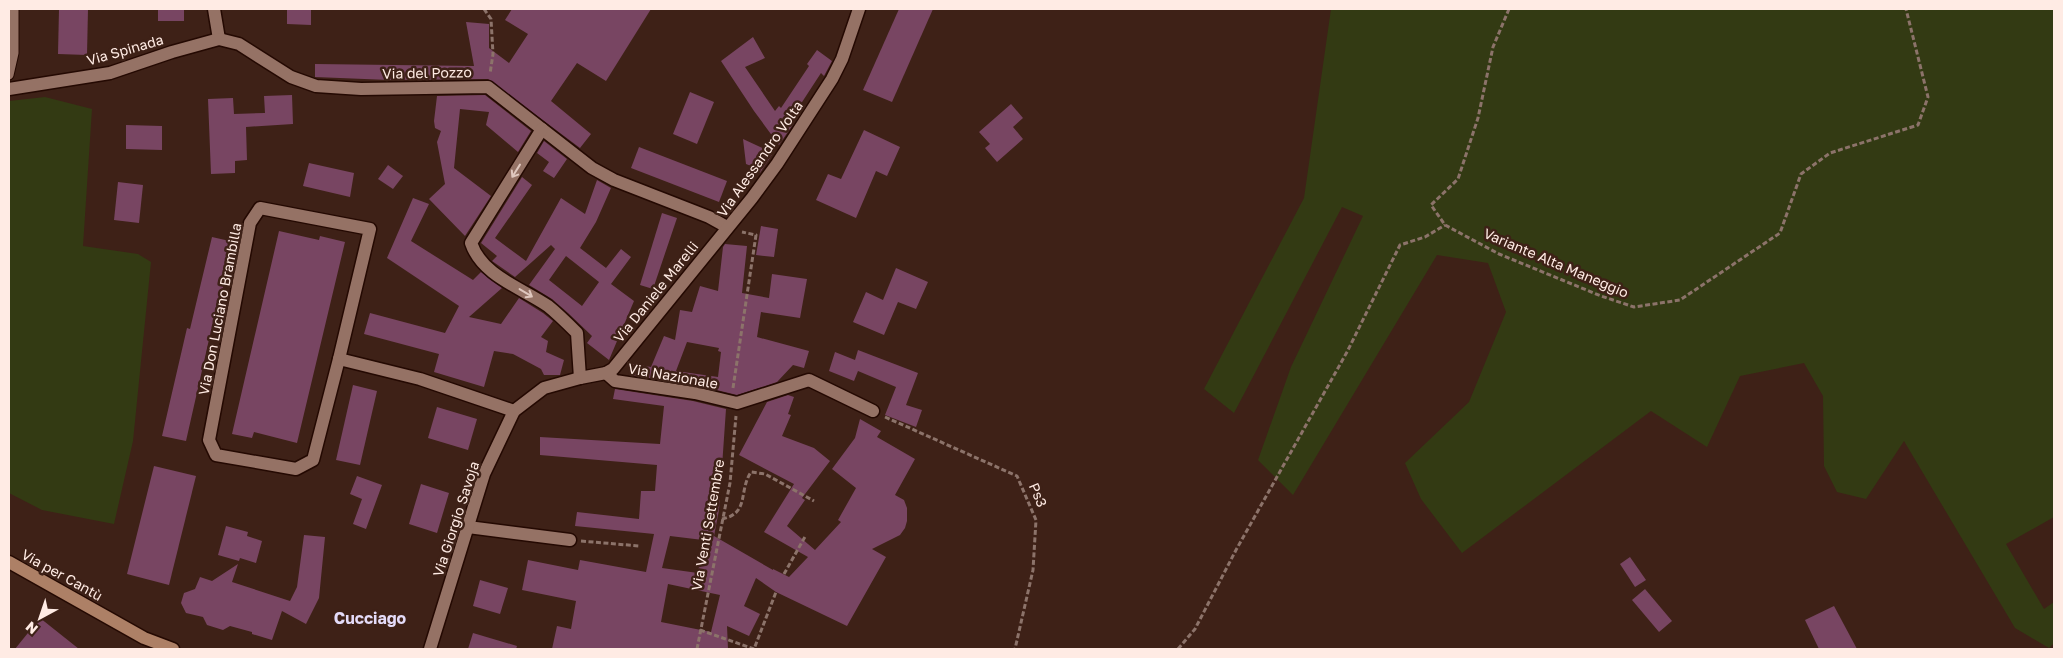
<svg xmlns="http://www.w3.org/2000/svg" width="2063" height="658" font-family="'Golos Text',sans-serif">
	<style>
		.green { fill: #333a13 }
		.building { fill: #784562; fill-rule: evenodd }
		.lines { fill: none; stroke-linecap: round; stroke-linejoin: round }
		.lane-casing { stroke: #240902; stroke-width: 11 }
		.street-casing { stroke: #240902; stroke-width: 15 }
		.secondary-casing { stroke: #240902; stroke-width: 15 }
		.path { stroke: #8c736a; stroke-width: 3; stroke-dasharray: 5 2.5; stroke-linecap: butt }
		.lane { stroke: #957265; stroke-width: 9 }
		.street { stroke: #957265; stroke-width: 12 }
		.secondary { stroke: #ad8066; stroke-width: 12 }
		.oneway { stroke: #dfc7be }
		.labels { text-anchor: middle; stroke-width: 5; stroke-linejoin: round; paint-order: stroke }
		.street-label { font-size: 14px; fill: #ffebe4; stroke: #3e2117 }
		.quarter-label { font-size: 16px; font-weight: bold; fill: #e4dbf8; stroke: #3e2117 }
	</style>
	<rect width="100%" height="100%" fill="#3e2117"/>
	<g class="green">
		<path d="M1331,9H2054V517L2006,544L2044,609L2054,602V643L2049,648L2015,628L1904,441L1866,499L1837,492L1824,466L1823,396L1804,363L1740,376L1707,447L1651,411L1462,553L1421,499L1405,463L1469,402L1506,312L1488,263L1437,255L1293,495L1258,460L1291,367L1363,216L1342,207L1234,413L1204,389L1304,198Z"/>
		<path d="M45,97L92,109L83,246L138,254L151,262L133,441L114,524L42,510L9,493V101Z"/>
	</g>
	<g class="building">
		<path d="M59,9H88L87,55L58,54Z"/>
		<rect x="158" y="9" width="26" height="12"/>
		<path d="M287,9H311V25L287,24Z"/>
		<path d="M512,9H651L606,81L577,63L551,101L591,134L580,148L488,79L389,80L315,77V64L474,66L466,22L489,24V48L509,63L528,34L505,20Z"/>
		<path d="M899,9H933L892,102L863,90Z"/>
		<path d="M753,37L765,58L745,67L775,111L779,106L781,108L809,66L807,64L817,50L832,61L824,76L821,73L791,119L794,123L779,145L754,111L721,61Z"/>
		<path d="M690,92L714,102L697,144L673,134Z"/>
		<path d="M292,95L293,124L246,127L247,160L235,161V173L211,174L208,99L233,98L234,114L265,113L264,96Z"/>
		<path d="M485,95L531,131L518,152L486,125L489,112L460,109L454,168L491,196L465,236L429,199L445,184L437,142L441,131L435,128L434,121L437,96Z"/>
		<path d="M1011,104L1023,118L1013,127L1023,139L997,162L985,148L990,144L979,132Z"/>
		<path d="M126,125L162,126V150L126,149Z"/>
		<path d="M864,130L900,147L887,176L876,171L856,218L816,200L828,174L841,179Z"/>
		<path d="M743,139L773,153L760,173L750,168L751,166L746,164Z"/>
		<path d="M544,141L567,159L554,178L543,171L549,162L537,153Z"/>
		<path d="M639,147L727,181L719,202L631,168Z"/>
		<path d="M309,163L354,173L350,197L303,186Z"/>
		<path d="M388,165L403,176L393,189L378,179Z"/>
		<path d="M522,177L532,185L495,238L526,261L561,198L585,214L597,180L611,188L596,222L580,248L606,268L621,249L631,257L611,284L634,301L609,360L587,343L592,336L568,313L552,299L529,285L555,249L551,245L515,277L492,261L497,256L481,243ZM566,256L599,282L582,306L549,280Z"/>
		<path d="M118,182L143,185L139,223L114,220Z"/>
		<path d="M413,198L429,204L411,241L473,280L481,272L502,288L469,317L501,324L519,298L543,313L553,321L541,337L548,341L546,352L564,360L560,375H544L541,369L513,354L494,351L484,387L434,372L439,354L364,334L370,313L445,333L459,306L387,258Z"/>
		<path d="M662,213L677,218L653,289L640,285Z"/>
		<path d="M761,226L778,229L774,257L756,255Z"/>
		<path d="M279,231L319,240L320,236L345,242L297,443L254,432L252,438L232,434Z"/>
		<path d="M212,237L234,242L217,313H215L186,441L162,436L187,328L190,329Z"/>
		<path d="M725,244L747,246L742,293L769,298L772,274L807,279L800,318L761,312L757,337L809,351L804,368L793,365L777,382L737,395L696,385L630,375L632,364L651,367L664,336L675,340L680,310L692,312L700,286L718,291L723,247ZM687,342L719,348L718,351L721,352L718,377L676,371Z"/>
		<path d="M896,268L928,282L916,309L898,302L884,335L853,322L866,292L883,300Z"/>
		<path d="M858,350L918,373L906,405L922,410L916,427L885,415L896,387L858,371L854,381L829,371L835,352L855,360Z"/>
		<path d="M353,385L377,391L360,465L336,460Z"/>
		<path d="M615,389L693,401L726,409L719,510L714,536L773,570V569L789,577L808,557L764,532L794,484L739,455L767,402L788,395L794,397L788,414L791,415L782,436L814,448L830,461L802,498L805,500L787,526L815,550L841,522L838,520L856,488L832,469L855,438L860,419L881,431L877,437L915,459L895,495L904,500L907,508V521L905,528L900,535L872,549L886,557L847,626L776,592L756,578L744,606L760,614L749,636L727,626L728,649H552L557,626L571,629L576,601L522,590L528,560L578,570L580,560L646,572L654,534L575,526L577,512L639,519L641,491H655L657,465L540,455V437L660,444L664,406L613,399ZM670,536L703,540L698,573L662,568ZM668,584L720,595L711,632L661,622Z"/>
		<path d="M437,407L477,419L468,450L428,438Z"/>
		<path d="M154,466L196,476L169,585L127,574Z"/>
		<path d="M357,476L382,485L366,529L353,524L362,499L350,494Z"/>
		<path d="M421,484L449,493L437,533L409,524Z"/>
		<path d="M226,526L248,532L247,536L262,541L256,563L240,558L239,561L218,555Z"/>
		<path d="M304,535L325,537L319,598L306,624L282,611L272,640L252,634V632L230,626L223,630L207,625L203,617L186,613L181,603L184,593L195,589L200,577L212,581L238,564L232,582L290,601L297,587Z"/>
		<path d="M1630,557L1646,580L1635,587L1620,564Z"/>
		<path d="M480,580L508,588L500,614L473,606Z"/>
		<path d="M1645,589L1672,621L1659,632L1632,600Z"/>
		<path d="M1834,606L1857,649H1819L1805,620Z"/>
		<path d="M40,618L79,649H15Z"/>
		<path d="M473,633L517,646L516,649H468Z"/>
	</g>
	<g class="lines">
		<defs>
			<path id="lane" d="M9,75L14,53V9"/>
			<g id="street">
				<path d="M214,9L219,39"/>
				<path d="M9,89L110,73L172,52L219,39L239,44L291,77L316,86L361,89L488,87L592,168L614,180L709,217L727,227"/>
				<path d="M542,129L471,243C482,276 522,288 548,306C558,314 568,324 577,333L580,378"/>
				<path d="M260,208L370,229L339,359L313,460L296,469L216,455L209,440L250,223Z"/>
				<path d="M339,359L420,379L514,411"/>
				<path d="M606,373L615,381L695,393L737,403L809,380L873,411"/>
				<path d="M468,527L570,540"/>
				<path d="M430,649L484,474L514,411L544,388L580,378L606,373L613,369L752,198L777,164L832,79L842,59L859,9"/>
			</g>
			<path id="secondary" d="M9,562L144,638L173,649"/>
		</defs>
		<use href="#lane" class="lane-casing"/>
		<use href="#street" class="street-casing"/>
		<use href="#secondary" class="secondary-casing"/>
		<g class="path">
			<path d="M484,9L491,19L493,54L490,74"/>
			<path d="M1509,9L1493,47L1478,118L1458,179L1431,205L1445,225L1499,254L1601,296L1634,307L1680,300L1780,233L1801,174L1830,153L1918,125L1928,97L1906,9"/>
			<path d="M733,388L756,235L742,232"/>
			<path d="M885,417L1017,476L1036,520L1033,570L1015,649"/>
			<path d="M722,519C750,513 738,492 751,472L765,474L814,501"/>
			<path d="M581,541L639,546"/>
			<path d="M784,574L806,535"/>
			<path d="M700,630L754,649L776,592"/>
			<path d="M697,649L730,483L736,416"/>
			<path d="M1178,649L1195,629L1236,550L1347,352L1400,245L1425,237L1445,225"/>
		</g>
		<use href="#lane" class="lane"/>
		<use href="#street" class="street"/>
		<use href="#secondary" class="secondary"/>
	</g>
	<defs><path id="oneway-shaft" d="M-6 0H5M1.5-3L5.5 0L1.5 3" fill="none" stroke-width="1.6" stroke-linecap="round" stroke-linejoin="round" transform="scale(1.25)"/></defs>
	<g class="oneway">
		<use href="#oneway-shaft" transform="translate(516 171) rotate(122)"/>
		<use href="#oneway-shaft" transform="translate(526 293) rotate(31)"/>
	</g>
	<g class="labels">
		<g class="street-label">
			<text transform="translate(125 50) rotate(-16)" y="5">Via Spinada</text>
			<text transform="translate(427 73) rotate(-1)" y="5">Via del Pozzo</text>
			<text transform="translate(760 159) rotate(-55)" y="5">Via Alessandro Volta</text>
			<text transform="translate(1556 263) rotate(23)" y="5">Variante Alta Maneggio</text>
			<text transform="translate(656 292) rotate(-51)" y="5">Via Daniele Marelli</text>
			<text transform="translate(220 309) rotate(-79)" y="5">Via Don Luciano Brambilla</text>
			<text transform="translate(673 376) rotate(10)" y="5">Via Nazionale</text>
			<text transform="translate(1038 495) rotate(67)" y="5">Ps3</text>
			<text transform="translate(456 519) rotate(-72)" y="5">Via Giorgio Savoja</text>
			<text transform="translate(708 525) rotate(-80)" y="5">Via Venti Settembre</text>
			<text transform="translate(62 575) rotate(29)" y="5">Via per Cantù</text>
		</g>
		<g class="quarter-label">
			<text x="370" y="624">Cucciago</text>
		</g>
	</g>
	<rect width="2063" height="658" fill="none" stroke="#ffebe4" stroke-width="20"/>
	<g transform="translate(40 618) rotate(220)" stroke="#3e2117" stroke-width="4" paint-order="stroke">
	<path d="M0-4L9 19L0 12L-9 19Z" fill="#ffebe4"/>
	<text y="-8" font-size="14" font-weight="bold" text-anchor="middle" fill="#ffebe4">N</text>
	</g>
</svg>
